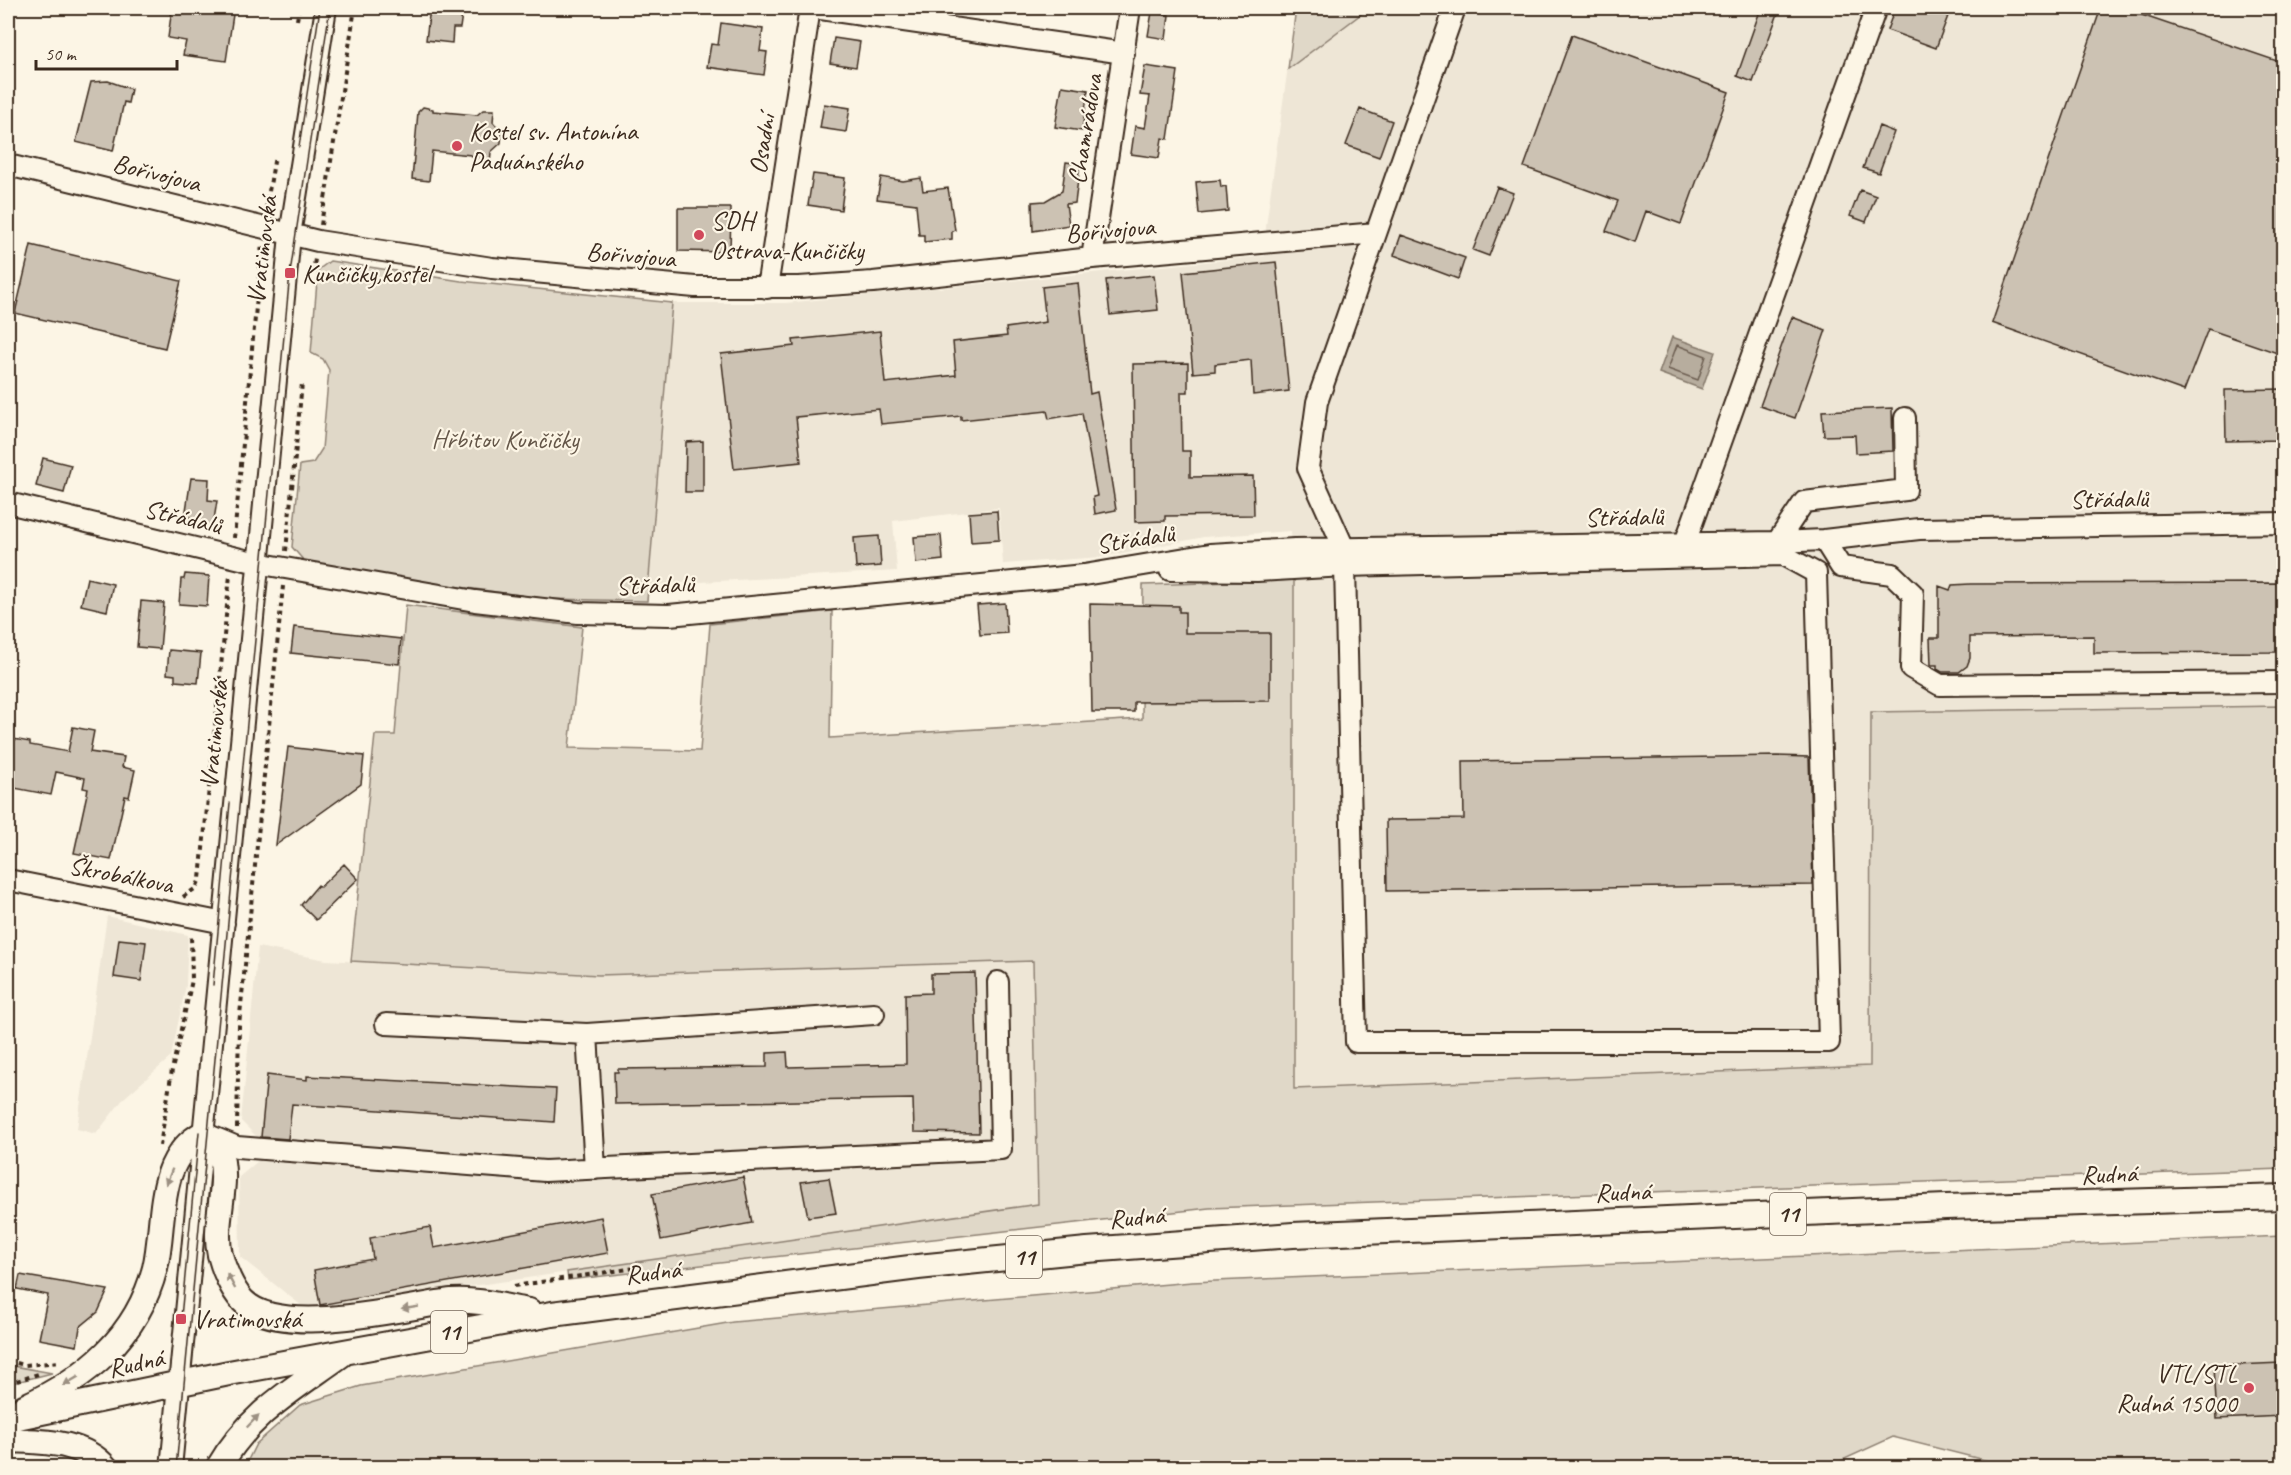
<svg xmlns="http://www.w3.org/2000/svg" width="2291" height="1475" font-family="Caveat,sans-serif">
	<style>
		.built { fill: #eee6d6 }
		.green { fill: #e0d8c8; stroke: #8e8173; stroke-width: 1.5 }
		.water { fill: #b7ad9e; stroke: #85796b; stroke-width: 1.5 }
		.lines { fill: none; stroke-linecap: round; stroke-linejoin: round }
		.shore { stroke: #6d5e51; stroke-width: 1.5 }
		.building { fill: #ccc2b3; stroke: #3b2a1e; stroke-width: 1.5 }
		.minor-casing { stroke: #3b2a1e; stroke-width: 24 }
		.major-casing { stroke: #3b2a1e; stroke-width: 28 }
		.path { stroke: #3b2a1e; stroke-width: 4; stroke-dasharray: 4.5 4.5; stroke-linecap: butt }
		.minor { stroke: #fcf5e5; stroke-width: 20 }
		.major { stroke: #fcf5e5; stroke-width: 24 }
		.tram { stroke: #3b2a1e; stroke-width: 1.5 }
		.oneway { fill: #9c9082 }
		.poi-dot { fill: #d1495b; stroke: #fcf5e5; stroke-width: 2 }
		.labels { text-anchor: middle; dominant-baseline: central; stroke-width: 4.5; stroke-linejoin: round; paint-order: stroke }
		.shield { fill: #fcf5e5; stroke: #75675a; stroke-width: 1.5 }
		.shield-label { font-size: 24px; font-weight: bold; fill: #3b2a1e }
		.street-label { font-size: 26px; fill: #3b2a1e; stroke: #fcf5e5 }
		.poi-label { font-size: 26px; fill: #3b2a1e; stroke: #fcf5e5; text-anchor: start }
		.park-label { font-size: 26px; fill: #645648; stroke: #fcf5e5 }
	</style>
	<rect width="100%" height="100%" fill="#fcf5e5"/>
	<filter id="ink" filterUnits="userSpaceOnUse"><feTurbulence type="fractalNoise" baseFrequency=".0167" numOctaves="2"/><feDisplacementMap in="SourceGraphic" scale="12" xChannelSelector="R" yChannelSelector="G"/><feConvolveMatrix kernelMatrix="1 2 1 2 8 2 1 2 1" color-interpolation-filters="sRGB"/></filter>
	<g filter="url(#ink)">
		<path class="built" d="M1296 8H2283V706L1871 712V1066L1294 1089V580L1291 531 1204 537 1102 557 1003 564 999 508 893 521 897 571 648 585 672 303H785L1265 256 1266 226Z
			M107 916 188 935 186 985 171 1057 124 1098 96 1134 77 1129Z
			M258 947 326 960 599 975 1033 961 1038 1204 307 1310 240 1257 239 1177 258 1161 259 1139 241 1121Z"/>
		<path class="green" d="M1296 8H1369L1288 69Z
			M330 261 461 281 672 303 647 601 549 599 408 580 305 562 292 547 300 465 313 463 322 449 329 370 323 359 311 353 318 270Z
			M1294 580V1089L1870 1066 1871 712 2283 706V1169L1209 1208 568 1280 567 1272 1038 1204 1033 961 599 975 351 961 375 735H395L406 605 582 627 569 748 700 751 710 624 832 611 830 738 1142 719 1143 585Z
			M2283 1236V1467H2012L1893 1437 1825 1468H244L256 1444 300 1405 361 1386 733 1322 1192 1282Z
			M8 1365 52 1373 8 1384Z"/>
		<path class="water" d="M1672 337 1715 352 1702 389 1659 373Z"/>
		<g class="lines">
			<path class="shore" d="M1677 345 1706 356 1698 380 1668 369Z"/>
		</g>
		<path class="building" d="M172 8 194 11 195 8H234L226 61 183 55 186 41 168 38Z
			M430 8H456L455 13 462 14 460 28H453L452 43 426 40Z
			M1761 8H1780L1753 82 1737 76Z
			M1895 8H1951L1936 48 1887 30Z
			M2101 8H2121L2283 63V355L2208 329 2184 391 1992 323Z
			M1152 12 1169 15 1166 39 1148 36Z
			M721 23 763 29 760 51 767 52 764 75 707 67 711 44 718 45Z
			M1572 35 1729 92 1681 224 1646 211 1635 242 1606 231 1618 201 1524 167Z
			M834 38 860 42 856 67 830 63Z
			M1145 66 1178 71 1168 139 1162 138 1159 158 1131 154 1135 126 1145 128 1150 96 1140 95Z
			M108 81 131 89 128 103 124 102 113 151 76 142 91 82Z
			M1062 86 1088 90 1082 131 1055 127Z
			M824 104 850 108 846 132 820 128Z
			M423 107 433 109V111L477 115 483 110H494L493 122 502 132 501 143 491 152 490 163 477 162 471 155 432 151 429 181 412 179 418 112Z
			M1360 109 1392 121 1379 157 1346 145Z
			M1879 126 1894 132 1879 173 1863 168Z
			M1066 162 1080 164 1075 203 1066 204 1069 225 1033 231 1032 202 1045 201 1062 191Z
			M813 174 845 178 841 210 808 205Z
			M881 177 903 181 921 178 923 191 948 188 955 230 952 231V239L924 242V235H919L916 204 877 199Z
			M1220 180 1221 187 1226 186 1228 211 1199 214 1196 182Z
			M1497 187 1513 193 1489 256 1473 250Z
			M1860 190 1876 196 1866 222 1850 216Z
			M678 208H731L730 252 678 251Z
			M1401 235 1465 258 1458 279 1394 255Z
			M31 245 181 281 165 348 15 313Z
			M1276 262 1289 391 1253 395 1251 360 1215 364V371L1193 373 1183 272Z
			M1154 275 1158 310 1110 315 1106 280Z
			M1078 283 1090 394 1097 392 1116 510 1095 514 1093 497 1097 496 1082 413 1049 419 1047 411 961 420V416L881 424 879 409 796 417 801 462 734 469 721 354 794 346 793 340 880 331 885 383 956 375 953 342 1007 336 1006 328 1046 322 1042 287Z
			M1792 317 1826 330 1795 418 1760 406Z
			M1188 363V392H1181L1182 451H1190V477L1253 476 1254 515 1165 516V521L1135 522 1133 364Z
			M2283 389V440L2226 441 2225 390Z
			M1892 408 1893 451 1856 453 1855 435 1824 436 1822 411Z
			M703 441V492H685L686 442Z
			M43 458 71 465 64 493 36 486Z
			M191 478 209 479 208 500 217 501 213 526 192 523V518L185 517Z
			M997 511 999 540 971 542 969 513Z
			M941 535 943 560 916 563 914 537Z
			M879 536 881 566 856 568 854 538Z
			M185 574 209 576 207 606 179 604 181 579H184Z
			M87 578 113 584 107 611 81 605Z
			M2283 583V652L2094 653V636L1970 637V658L1967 666 1959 672H1942L1937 669V665H1931L1930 638H1939V586L1950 590 1952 585 1970 584Z
			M141 601 164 603 160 649 137 647Z
			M1005 603 1007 633 980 635 977 605Z
			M1090 604 1179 606V612H1185V633H1270V701L1134 702V712H1092Z
			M294 627 401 639 399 664 291 653Z
			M169 650 201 653 198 683 175 681V675L167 674Z
			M73 727 94 731 90 752 124 757 122 767 135 770 129 797 125 796 111 860 74 853 88 789 83 788 85 778 56 772 51 795 9 787 8 747 12 748 14 739 30 742V745L68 752Z
			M288 747 364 756 361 784 276 845Z
			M1777 756 1809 757 1813 885 1387 891 1386 820 1464 819 1463 761Z
			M344 864 358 879 316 920 301 905 318 885 320 887Z
			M119 939 146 942 141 981 114 977Z
			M975 973 979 1133 914 1132 913 1099 615 1104 614 1072H618V1069L767 1067V1053L787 1052 788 1067 906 1064 905 994 931 993V974Z
			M267 1075 307 1080V1076L556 1089 554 1122 292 1104 288 1139 261 1137Z
			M743 1177 752 1223 661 1240 652 1194Z
			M829 1178 836 1213 808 1217 801 1182Z
			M601 1217 608 1253 320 1305 314 1270 373 1259 370 1238 430 1227 434 1248Z
			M20 1275 108 1290 98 1312 80 1327 77 1346 39 1339 48 1295 17 1289Z
			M2281 1363 2283 1416 2217 1419 2214 1366Z"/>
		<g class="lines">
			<defs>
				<path id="minor" d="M814 8 1124 53
					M8 165 318 241 492 268 695 287H799L873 282 1092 258 1376 233
					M1092 258 1130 8
					M767 288 810 8
					M8 503 262 564 475 601 578 613 669 615 1084 575 1210 554 1295 549 1777 542 1824 540 1919 529 2284 523
					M1824 540 1841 567 1892 574 1913 594 1911 668 1940 685 2284 682
					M1777 542 1804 502 1906 490 1905 418
					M1685 543 1876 8
					M1344 548 1308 468 1317 402 1455 8
					M1170 570 1257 571 1345 566 1783 555 1816 573 1829 1042H1356L1345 566
					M8 880 224 923
					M386 1024 587 1034 874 1014
					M587 1034 595 1169
					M206 1134 237 1147 545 1171 1001 1149 998 982
					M171 1468 290 235 326 8"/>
				<path id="major" d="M24 1407C86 1378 137 1338 155 1268 166 1222 154 1159 204 1133 208 1138 216 1144 219 1150 231 1184 212 1221 220 1255 224 1270 232 1289 242 1300 279 1340 403 1307 452 1301 476 1299 505 1307 529 1311
					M8 1419 229 1373 552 1314 918 1267 1087 1250 1293 1235 1946 1207 2284 1197
					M8 1440C41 1442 82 1440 106 1468
					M218 1468C250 1413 291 1391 341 1355"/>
			</defs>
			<use href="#minor" class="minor-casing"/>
			<use href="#major" class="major-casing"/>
			<path class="path" d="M297 20 299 8
				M266 209 275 156
				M321 225 355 8
				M313 273 315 259
				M234 538 262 244
				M286 551 302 383
				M183 897 196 888 200 879 230 575
				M237 1128 239 1025 283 586
				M160 1146 172 1070 192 980 191 935
				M514 1286 635 1268
				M8 1361 25 1365 60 1362
				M8 1384 41 1373"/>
			<use href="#minor" class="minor"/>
			<use href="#major" class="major"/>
			<path class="tram" d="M299 147 320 8
				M213 985 230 803
				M181 1317 199 1132
				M176 1468 290 273 330 8"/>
		</g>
		<defs><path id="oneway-solid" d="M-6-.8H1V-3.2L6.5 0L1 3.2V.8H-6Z" transform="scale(1.5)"/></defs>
		<g class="oneway">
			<use href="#oneway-solid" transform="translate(169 1177) rotate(112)"/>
			<use href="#oneway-solid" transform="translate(231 1281) rotate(-118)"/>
			<use href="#oneway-solid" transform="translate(410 1308) rotate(171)"/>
			<use href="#oneway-solid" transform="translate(71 1381) rotate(149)"/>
			<use href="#oneway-solid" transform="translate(253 1421) rotate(-46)"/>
		</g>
	</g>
	<g class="poi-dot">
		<circle cx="457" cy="146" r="6"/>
		<circle cx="699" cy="235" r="6"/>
		<rect x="284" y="267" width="12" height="12" rx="3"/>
		<rect x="175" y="1313" width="12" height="12" rx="3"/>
		<circle cx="2249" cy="1388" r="6"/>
	</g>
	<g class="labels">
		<g class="shield">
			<rect x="1770" y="1193" width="36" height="42" rx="4.5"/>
			<rect x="1006" y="1236" width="36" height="42" rx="4.5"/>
			<rect x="431" y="1311" width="36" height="42" rx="4.5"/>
		</g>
		<g class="shield-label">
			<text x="1788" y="1214">11</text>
			<text x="1024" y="1257">11</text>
			<text x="449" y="1332">11</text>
		</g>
		<g class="street-label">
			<text transform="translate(1085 129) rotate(-81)">Chamrádova</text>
			<text transform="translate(762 144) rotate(-81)">Osadní</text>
			<text transform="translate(157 173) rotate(14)">Bořivojova</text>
			<text transform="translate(1110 230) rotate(-5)">Bořivojova</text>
			<text transform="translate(262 250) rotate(-83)">Vratimovská</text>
			<text transform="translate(631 255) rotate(5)">Bořivojova</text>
			<text transform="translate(2109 499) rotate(-1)">Střádalů</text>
			<text transform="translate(183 517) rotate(13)">Střádalů</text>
			<text transform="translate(1624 517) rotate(-1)">Střádalů</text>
			<text transform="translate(1135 539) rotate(-9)">Střádalů</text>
			<text transform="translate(655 585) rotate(-2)">Střádalů</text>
			<text transform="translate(214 734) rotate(-84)">Vratimovská</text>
			<text transform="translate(121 875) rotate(11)">Škrobálkova</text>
			<text transform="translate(2109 1174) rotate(-2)">Rudná</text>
			<text transform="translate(1623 1192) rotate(-2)">Rudná</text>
			<text transform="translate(1137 1217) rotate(-5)">Rudná</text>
			<text transform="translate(653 1272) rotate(-7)">Rudná</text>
			<text transform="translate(136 1363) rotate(-12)">Rudná</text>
		</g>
		<g class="poi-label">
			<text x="469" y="131">Kostel sv. Antonína<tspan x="469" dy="30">Paduánského</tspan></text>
			<text x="711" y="220">SDH<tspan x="711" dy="30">Ostrava-Kunčičky</tspan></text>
			<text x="302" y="273">Kunčičky,kostel</text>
			<text x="193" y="1319">Vratimovská</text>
			<text x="2237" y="1373" text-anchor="end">VTL/STL<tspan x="2237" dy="30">Rudná 15000</tspan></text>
		</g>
		<g class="park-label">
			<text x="505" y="439">Hřbitov Kunčičky</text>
		</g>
	</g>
	<rect width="2291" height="1475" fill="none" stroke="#fcf5e5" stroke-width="30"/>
	<rect x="15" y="15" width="2261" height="1445" fill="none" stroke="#3b2a1e" stroke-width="2" filter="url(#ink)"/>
	<path d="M36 60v9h141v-9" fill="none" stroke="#3b2a1e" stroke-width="3"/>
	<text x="45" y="60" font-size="18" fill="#3b2a1e" stroke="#fcf5e5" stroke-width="4.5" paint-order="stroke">50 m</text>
</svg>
